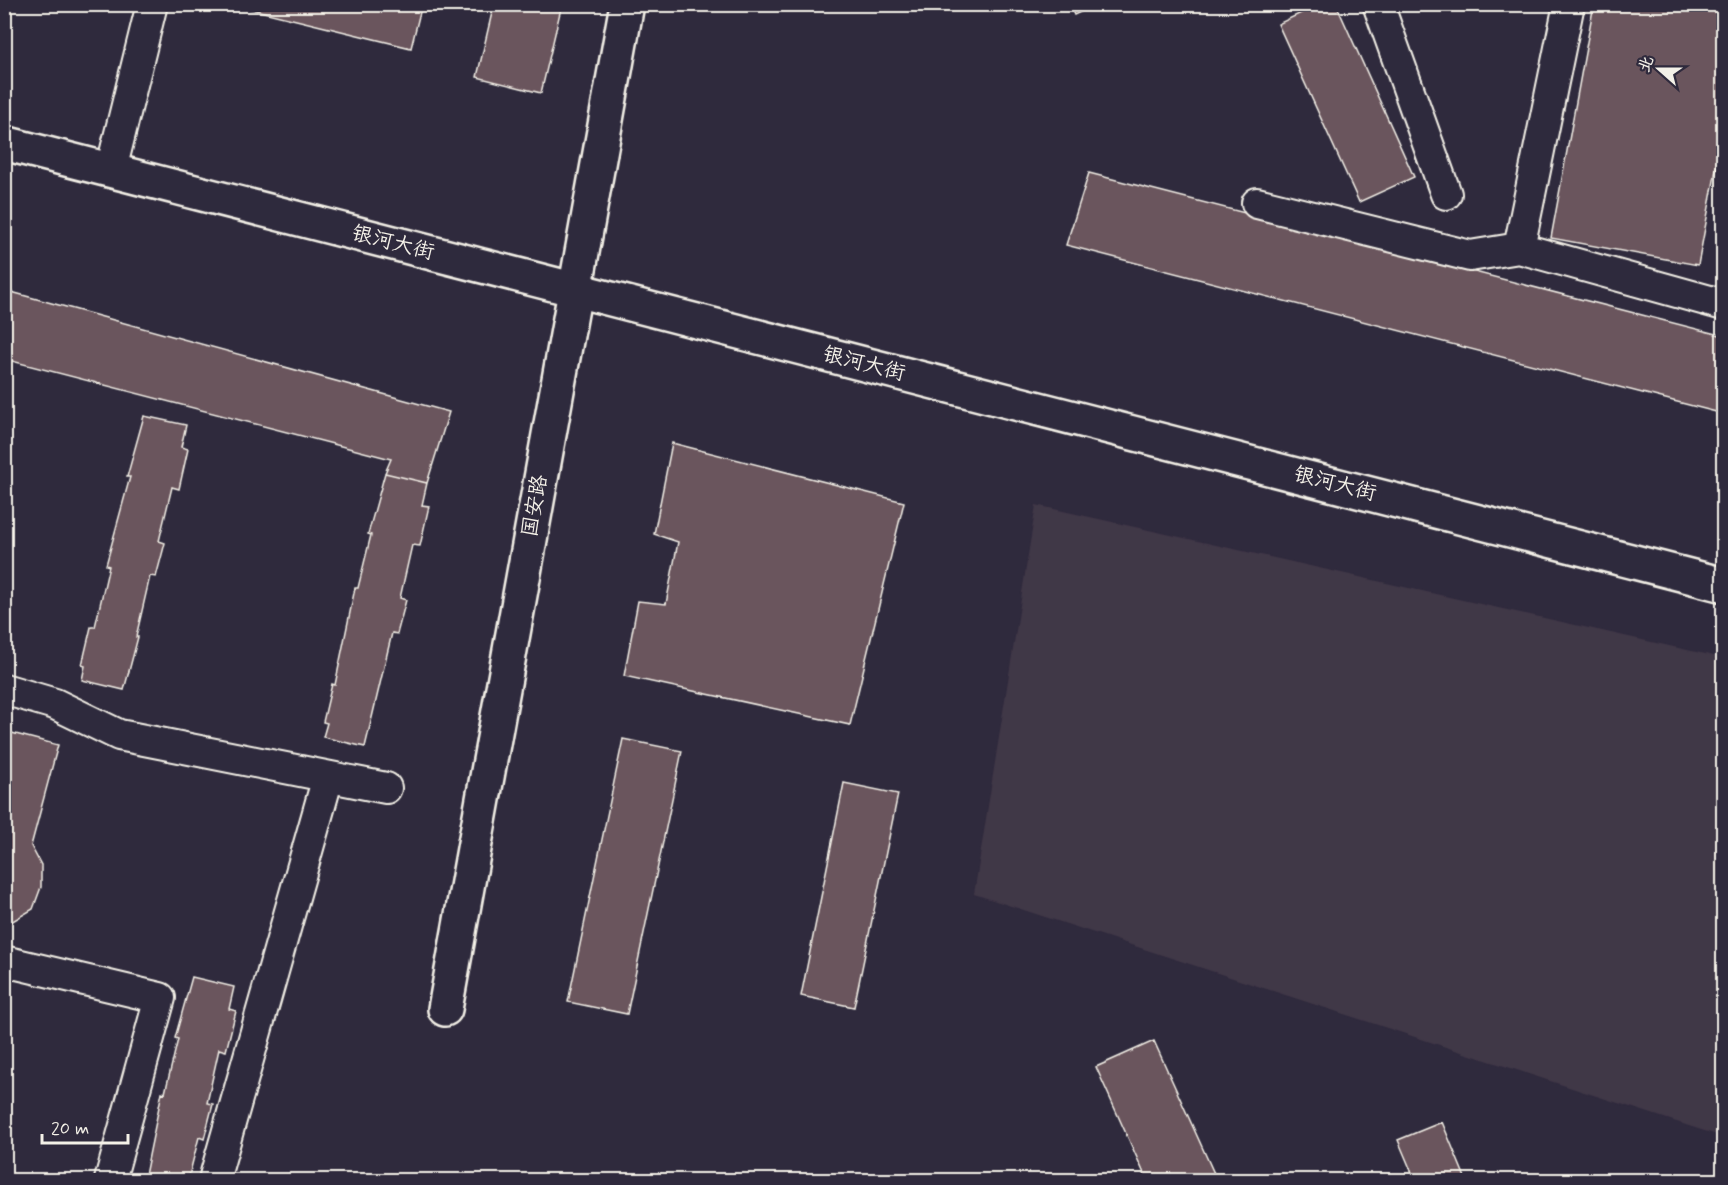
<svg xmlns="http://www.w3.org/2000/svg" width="1728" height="1185" font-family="Mynerve,'LXGW WenKai TC',sans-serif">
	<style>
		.built { fill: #413747 }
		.building { fill: #6b545d; stroke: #f4f1e8; stroke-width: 1.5 }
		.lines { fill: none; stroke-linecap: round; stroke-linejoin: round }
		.street-casing { stroke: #f4f1e8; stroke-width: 34 }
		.secondary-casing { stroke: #f4f1e8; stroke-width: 38 }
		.street { stroke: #2f2a3d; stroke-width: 30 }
		.secondary { stroke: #2f2a3d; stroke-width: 33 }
		.labels { text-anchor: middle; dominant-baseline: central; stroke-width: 4.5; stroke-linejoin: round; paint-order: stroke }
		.street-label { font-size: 21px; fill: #f4f1e8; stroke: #2f2a3d }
	</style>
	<rect width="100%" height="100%" fill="#2f2a3d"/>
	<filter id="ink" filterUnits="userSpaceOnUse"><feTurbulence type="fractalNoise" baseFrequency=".0167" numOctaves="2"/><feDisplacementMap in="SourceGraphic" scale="12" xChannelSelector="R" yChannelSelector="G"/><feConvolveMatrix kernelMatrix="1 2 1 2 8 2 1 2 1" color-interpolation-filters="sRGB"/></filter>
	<g filter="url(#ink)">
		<path class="built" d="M1036 505 1723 658V1137L974 894Z"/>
		<path class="building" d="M231 4H422L411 48Z
			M494 4H562L541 93 477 77Z
			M1069 4H1097L1074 15Z
			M1320 4H1336L1414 177 1359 202 1278 24Z
			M1594 4H1724V128L1698 265 1551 238Z
			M1089 173 1724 336V414L1066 245Z
			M4 290 449 412 427 483 385 473 391 459 4 359Z
			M144 416 186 425 181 447 188 449 179 489 172 487 159 541 165 543 156 577 150 576 136 637H138L124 690 82 680 85 666 82 665 91 627H95L109 566 106 565 130 477H127Z
			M672 443 904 502 850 725 624 676 638 601 666 604 678 542 654 534Z
			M385 473 427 483 422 505 429 506 420 546 412 545 400 598 406 600 397 634 392 633 365 747 323 737 327 723 323 722 332 684 335 685 355 588H358L371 535 368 534Z
			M4 731 58 745 31 846 41 865V887L33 909 11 922 4 920Z
			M623 739 682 751 627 1014 568 1002Z
			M844 783 898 794 854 1007 801 996Z
			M192 977 234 987 229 1009 236 1011 226 1051 219 1049 207 1103 213 1104 204 1139 199 1137 188 1180H144L162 1092 165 1093 178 1039 175 1038Z
			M1154 1041 1217 1180H1147L1096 1067Z
			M1442 1122 1466 1180H1415L1398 1140Z"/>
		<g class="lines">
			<defs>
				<path id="street" d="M1378 4 1446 194
					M111 170 152 4
					M1257 203 1470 256 1519 248 1724 305
					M1519 248 1569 4
					M4 689 55 704 119 735 386 788
					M4 961 160 998 110 1180
					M214 1180 328 777"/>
				<path id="secondary" d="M4 143 1724 585
					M445 1009 627 4"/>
			</defs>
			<use href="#street" class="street-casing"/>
			<use href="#secondary" class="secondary-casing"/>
			<use href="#street" class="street"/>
			<use href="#secondary" class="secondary"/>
		</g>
	</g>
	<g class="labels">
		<g class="street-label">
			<text transform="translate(393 243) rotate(14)">银河大街</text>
			<text transform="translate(864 364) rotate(14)">银河大街</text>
			<text transform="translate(1335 484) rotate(14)">银河大街</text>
			<text transform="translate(535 506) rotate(-80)">国安路</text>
		</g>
	</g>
	<rect width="1728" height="1185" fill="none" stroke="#2f2a3d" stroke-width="24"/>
	<rect x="12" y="12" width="1704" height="1161" fill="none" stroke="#f4f1e8" stroke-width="2" filter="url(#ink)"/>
	<g transform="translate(1659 69) rotate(291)" stroke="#2f2a3d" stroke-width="4.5" paint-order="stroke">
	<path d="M0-4.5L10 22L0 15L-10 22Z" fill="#f4f1e8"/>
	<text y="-9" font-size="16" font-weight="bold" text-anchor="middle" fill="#f4f1e8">北</text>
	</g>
	<path d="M42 1134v9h86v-9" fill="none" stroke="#f4f1e8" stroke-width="3"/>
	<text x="51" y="1134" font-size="18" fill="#f4f1e8" stroke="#2f2a3d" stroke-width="4.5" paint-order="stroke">20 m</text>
</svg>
